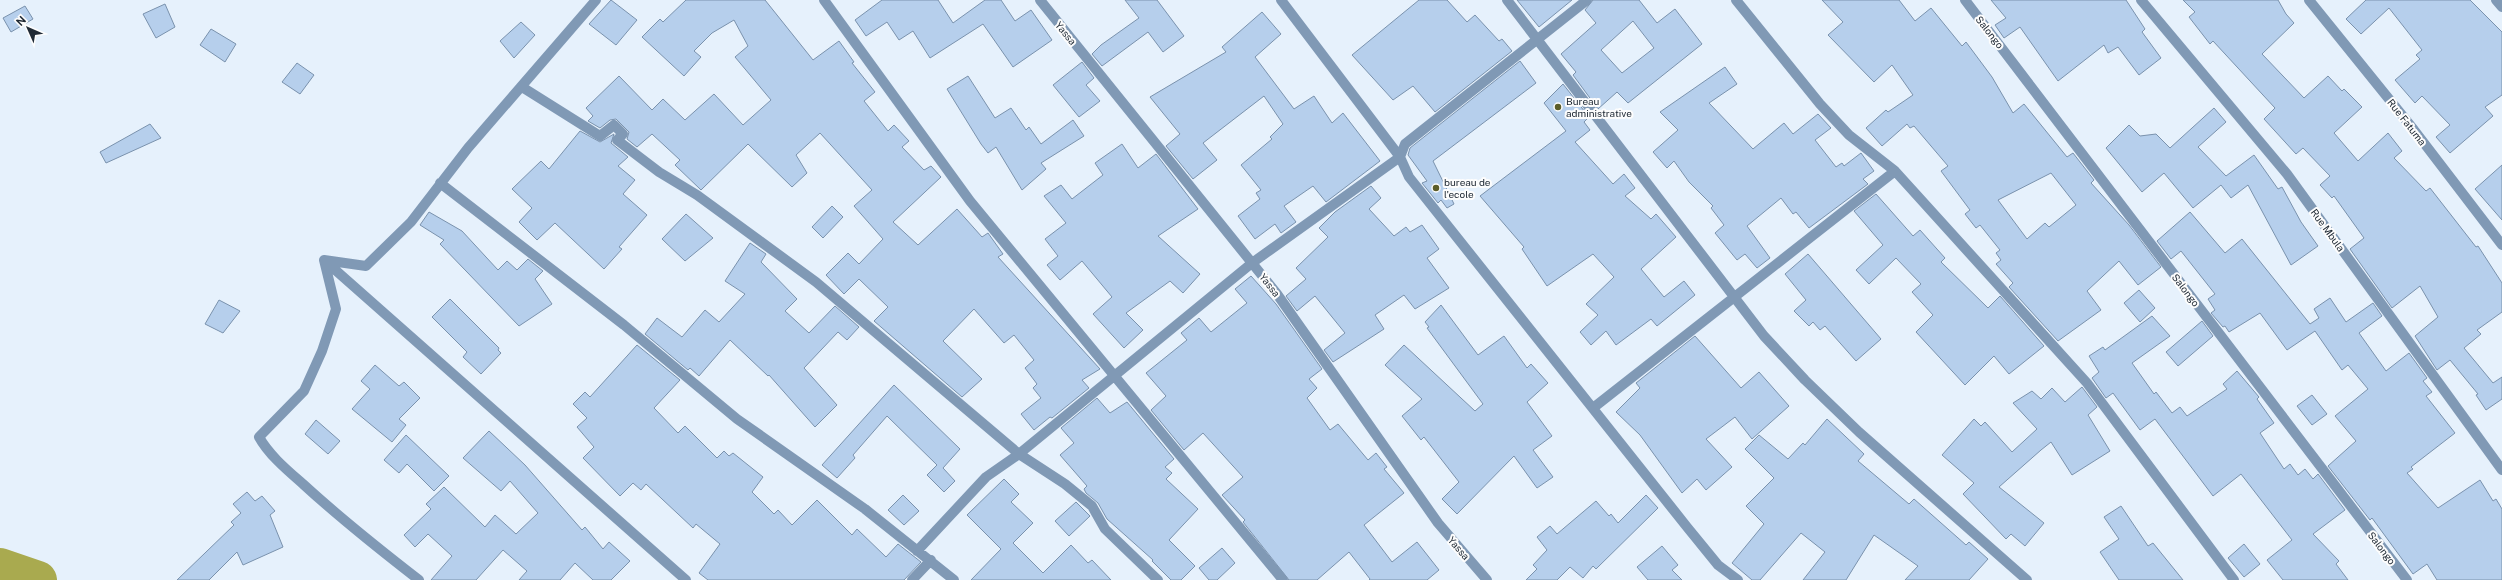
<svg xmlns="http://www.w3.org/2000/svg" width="2502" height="580" font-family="'Public Sans',sans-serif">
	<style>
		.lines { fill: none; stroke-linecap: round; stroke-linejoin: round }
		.river { stroke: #a9aa4f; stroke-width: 38 }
		.building { fill: #b6cfec; stroke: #7a92ad; fill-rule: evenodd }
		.minor { stroke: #8099b5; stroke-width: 10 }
		.poi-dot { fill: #5c5d2a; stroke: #fdfdfd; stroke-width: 1.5 }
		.labels { text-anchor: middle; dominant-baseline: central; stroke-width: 4; stroke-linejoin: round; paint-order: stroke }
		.street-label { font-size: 10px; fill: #202a35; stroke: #fdfdfd }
		.poi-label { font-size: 10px; fill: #202a35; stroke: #fdfdfd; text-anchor: start }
	</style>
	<rect width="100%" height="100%" fill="#e6f1fc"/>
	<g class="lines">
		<path class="river" d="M0 567 38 580"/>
	</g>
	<path class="building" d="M611 0 637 20 616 45 589 24Z
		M686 0H765L813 60 839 41 854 62 852 63 875 92 864 101 888 131 894 125 909 141 902 147 924 170 931 166 941 177 893 222 918 245 957 209 982 237 988 233 1003 254 998 257 1100 369 1082 380 1089 388 1052 418 1050 417 1034 430 1021 414 1041 398 1033 388 1037 384 1025 368 1034 360 1014 335 1004 343 974 309 943 341 982 379 962 397 874 321 888 307 859 279 844 294 826 275 848 253 859 264 883 239 854 206 872 190 820 133 796 155 807 173 792 187 748 144 701 190 675 165 680 160 652 134 637 147 627 139 629 132 616 119 610 120 600 128 588 121 593 116 586 108 619 76 652 110 663 99 685 120 714 94 743 125 771 100 735 57 748 46 734 20 712 33 694 51 701 57 684 76 642 37 660 19 663 22Z
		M882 0H938L953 23 985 0H1001L1015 21 1031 10 1052 40 1013 67 983 24 930 58 913 31 899 40 887 22 866 36 855 20Z
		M1125 0H1157L1184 36 1163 52 1148 32 1102 66 1092 54 1101 45 1139 18Z
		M1419 0H1447L1467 22 1475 15 1499 41 1502 39 1512 51 1435 112 1413 86 1393 100 1352 55Z
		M1517 0H1572L1539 27Z
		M1593 0H1639L1657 23 1675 9 1702 44 1628 103 1617 92 1598 109 1573 75 1576 72 1561 54 1596 23 1585 10ZM1633 21 1654 48 1622 73 1601 50Z
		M1822 0H1899L1915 21 1931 8 1962 46 1966 42 1992 77 2013 113 2024 104 2067 157 2073 153 2094 180 2091 183 2129 225 2161 267 2138 285 2119 261 2087 291 2101 310 2058 341 2009 287 2013 283 1996 264 2001 260 1996 253 2000 250 1980 225 1976 228 1965 214 1970 210 1941 171 1948 166 1914 126 1910 128 1907 124 1882 146 1866 128 1886 110 1888 112 1913 95 1892 65 1874 82 1828 35 1843 22ZM2051 173 2076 205 2049 227 2045 223 2027 239 1998 200Z
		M1991 0H2126L2145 29 2142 32 2161 58 2139 75 2118 47 2108 53 2104 45 2058 81 2020 27 2004 38 1995 25 2006 18Z
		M2183 0H2278L2286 14 2294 23 2262 54 2304 98 2328 76 2342 91 2344 89 2362 107 2334 133 2358 161 2388 133 2402 151 2394 158 2426 191 2430 188 2476 247 2478 246 2502 283V312L2477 330 2481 334 2464 348 2493 383 2502 377V399L2486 410 2476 395 2478 394 2450 360 2437 370 2415 336 2438 317 2420 286 2392 308 2350 249 2364 238 2334 196 2332 198 2320 185 2330 176 2303 148 2296 154 2264 119 2275 108 2213 41 2210 44 2189 17 2195 12Z
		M2366 0H2470L2502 32V95L2485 107 2493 116 2450 153 2436 137 2450 125 2422 96 2415 103 2395 80 2420 59 2416 55 2422 50 2389 8 2361 34 2346 19Z
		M165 4 175 27 156 38 143 14Z
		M25 6 33 19 11 32 3 18Z
		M1262 12 1281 34 1255 57 1294 109 1314 96 1332 123 1343 113 1380 161 1326 202 1313 186 1284 206 1296 222 1281 233 1275 224 1255 239 1238 216 1260 199 1256 193 1261 190 1241 165 1272 139 1270 137 1283 124 1264 96 1203 143 1217 160 1193 179 1166 146 1180 134 1150 97 1226 52 1222 47Z
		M521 22 535 35 514 58 500 41Z
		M211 29 236 44 225 62 200 45Z
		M1520 61 1536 83 1433 161 1454 204 1447 208 1441 200 1438 203 1422 183 1427 181 1408 155 1410 148Z
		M1082 62 1094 78 1086 85 1100 101 1079 117 1053 85Z
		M297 63 314 75 300 94 282 82Z
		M1725 67 1737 84 1709 103 1753 149 1784 123 1793 134 1818 114 1831 128 1815 140 1836 167 1842 163 1844 166 1861 153 1874 171 1863 179 1868 184 1809 228 1796 212 1793 214 1781 198 1747 226 1770 258 1757 268 1745 254 1737 260 1715 233 1724 225 1711 208 1713 206 1689 182 1674 161 1667 168 1653 152 1678 130 1660 112Z
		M968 76 995 118 1011 108 1026 130 1029 127 1041 144 1073 120 1084 136 1041 163 1046 169 1022 190 996 147 988 153 981 144 947 89Z
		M1563 84 1589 117 1584 122 1590 130 1575 142 1613 184 1624 174 1635 188 1625 196 1651 219 1656 214 1676 237 1641 269 1664 297 1684 281 1695 295 1657 326 1651 319 1616 345 1606 331 1591 345 1580 332 1598 315 1586 304 1614 277 1593 254 1547 286 1522 249 1524 247 1480 196 1566 131 1544 103Z
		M2214 108 2226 122 2198 147 2226 176 2254 155 2278 189 2282 187 2301 222 2318 246 2291 265 2248 185 2231 198 2221 185 2193 208 2164 173 2142 192 2106 148 2129 125 2140 136 2156 134 2170 148Z
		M150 124 161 138 106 163 100 152Z
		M580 131 600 142 614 134 611 143 628 157 618 166 635 180 623 194 647 215 619 247 622 249 604 269 555 223 537 240 519 222 532 208 512 189 541 161 549 169Z
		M1122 144 1138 168 1156 154 1198 209 1158 236 1200 274 1183 293 1170 281 1126 313 1143 330 1124 348 1093 314 1112 297 1082 261 1060 280 1047 265 1058 256 1045 239 1066 223 1044 196 1061 185 1072 199 1103 175 1095 163Z
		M2502 165V220L2475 189Z
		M1371 186 1381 198 1369 209 1394 236 1406 227 1410 232 1422 225 1439 249 1427 258 1449 288 1415 309 1404 295 1375 315 1384 329 1333 362 1324 350 1345 333 1315 296 1297 311 1286 296 1306 279 1296 268 1328 237 1319 228 1335 212Z
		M1876 194 1913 236 1920 230 1945 258 1941 262 1988 308 2000 296 2044 346 2009 374 1994 356 1965 385 1916 332 1933 315 1912 292 1921 284 1896 258 1869 284 1856 270 1883 245 1854 211Z
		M832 206 843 217 823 238 812 227Z
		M429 212 462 231 498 270 507 261 517 270 528 259 543 271 535 279 552 304 519 326 440 244 444 240 420 225Z
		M2190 212 2225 253 2242 239 2310 324 2319 318 2314 309 2330 298 2346 322 2373 303 2382 316 2359 333 2386 371 2409 353 2427 378 2423 381 2432 392 2426 396 2455 433 2411 467 2413 469 2407 473 2438 508 2480 480 2493 501 2496 499 2502 509V580H2437L2427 564 2413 574 2372 518 2370 520 2328 466 2356 441 2335 416 2368 389 2348 365 2342 370 2315 331 2287 350 2260 313 2229 332 2225 326 2223 327 2211 313 2215 310 2208 299 2215 294 2181 251 2171 259 2157 241Z
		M686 214 713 238 685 261 662 239Z
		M750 243 766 254 761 262 797 299 785 311 809 333 835 306 859 327 847 340 838 332 804 368 837 405 815 427 769 375 768 376 730 340 699 376 690 368 688 370 645 334 657 318 682 337 705 310 719 322 745 294 725 281Z
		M1808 254 1881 339 1856 361 1825 326 1820 330 1813 322 1809 326 1794 311 1806 300 1785 274Z
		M1251 276 1276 304 1322 369 1309 379 1317 388 1307 398 1330 430 1338 424 1368 460 1376 453 1387 467 1384 469 1404 493 1364 525 1392 562 1417 542 1439 570 1427 580H1369L1370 579 1349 552 1317 580H1289L1243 522 1245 520 1222 495 1243 477 1203 433 1184 450 1151 410 1166 396 1146 373 1187 340 1181 333 1199 318 1211 332 1247 303 1235 289Z
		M2139 290 2155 308 2140 322 2124 303Z
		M450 299 499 348 498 350 501 353 481 374 463 357 467 352 432 317Z
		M219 300 240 311 223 333 205 324Z
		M1441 305 1478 355 1504 336 1527 368 1531 364 1548 383 1527 402 1552 436 1533 450 1553 477 1537 488 1514 456 1457 514 1442 499 1459 482 1424 437 1421 440 1402 416 1422 399 1385 365 1404 345 1475 411 1483 404 1427 328 1429 327 1425 322Z
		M2152 316 2170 336 2132 363 2154 394 2156 392 2172 413 2180 407 2187 416 2227 389 2223 384 2237 371 2259 397 2257 399 2274 423 2260 433 2284 469 2290 464 2298 475 2305 469 2313 479 2318 474 2345 510 2313 534 2339 561 2336 564 2348 580H2283L2267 560 2292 540 2241 474 2213 496 2155 419 2140 430 2113 393 2106 398 2092 378 2099 372 2089 356 2103 347 2105 350Z
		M2202 321 2213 336 2178 366 2166 352Z
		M1695 336 1741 388 1759 372 1789 406 1752 439 1735 417 1706 439 1732 467 1706 490 1697 479 1682 493 1640 435 1616 412 1640 388 1636 383Z
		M637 345 680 380 654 408 678 433 685 426 717 458 724 451 729 456 733 453 763 477 752 492 774 514 778 510 792 525 817 500 852 535 857 529 886 557 898 544 921 562 904 580H708L699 573 720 544 696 524 693 528 646 484 641 490 633 483 620 496 583 458 594 447 577 427 587 418 573 404 585 392 590 397Z
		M375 365 399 386 404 382 420 398 399 419 406 425 392 442 352 409 370 389 361 381Z
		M894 385 960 449 943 468 955 481 944 492 927 475 937 465 887 416 853 455 855 458 837 478 822 465Z
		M2082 387 2097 407 2088 415 2110 451 2072 475 2051 442 2041 450 1999 487 2044 523 2025 546 2011 534 2006 539 1963 494 1974 483 1942 455 1974 419 1981 426 1985 422 2012 452 2037 429 2013 403 2032 391 2041 399 2052 388 2065 402Z
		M2312 395 2327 414 2312 425 2297 406Z
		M1097 398 1110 413 1127 402 1174 459 1165 467 1172 473 1166 479 1198 509 1169 540 1195 566 1181 580H1171L1152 561 1153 560 1107 519 1098 503 1086 493 1084 489 1087 486 1060 455 1074 443 1061 428Z
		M1827 419 1864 454 1858 461 1909 504 1914 499 1966 545 1969 542 1988 559 1969 580H1905L1918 566 1874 535 1846 580H1803L1825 552 1801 533 1760 580H1752L1732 563 1764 524 1746 506 1774 478 1745 449 1759 435 1788 459 1803 443 1805 445Z
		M316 420 340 441 328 454 305 434Z
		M489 431 525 465 582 530 585 527 603 549 609 542 630 561 611 580H593L575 563 560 580H519L527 571 503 550 476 580H431L452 556 428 534 415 547 404 535 431 509 426 504 444 487 485 527 495 515 516 534 538 513 510 481 501 491 463 458Z
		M406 435 449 476 434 491 407 464 399 473 384 460Z
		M1004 479 1019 494 1011 502 1033 523 1013 543 1043 573 1071 545 1088 563 1092 560 1111 580H971L1001 549 967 515Z
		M247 492 255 501 262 496 275 511 270 515 283 547 243 565 237 552 209 580H177L234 525 231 522 241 513 233 504Z
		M903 495 919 511 904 525 888 510Z
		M1646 495 1658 508 1596 569 1593 566 1583 578 1570 567 1557 580H1526L1537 569 1533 565 1547 550 1537 537 1550 526 1557 534 1596 501 1609 516 1611 514 1618 523Z
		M1076 502 1090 516 1069 536 1055 521Z
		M2121 506 2148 546 2153 543 2183 580H2119L2100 552 2119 539 2104 517Z
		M2244 544 2260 564 2244 577 2228 558Z
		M1662 546 1678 565 1672 570 1682 580H1648L1637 567Z
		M1222 548 1235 563 1217 580H1209L1199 568Z"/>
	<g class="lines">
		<path class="minor" d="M824 0 970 201 1283 580
			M1040 0 1277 294 1438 523 1487 580
			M1281 0 1400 157 1409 177 1687 527 1718 565 1738 580
			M1507 0 1764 336 1805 380 1859 432 2027 580
			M1736 0 1820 104 1849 135 1895 171 2087 383 2234 580
			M1965 0 2407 580
			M2141 0 2287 174 2502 470
			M2309 0 2414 130 2502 245
			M2496 0 2502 7
			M522 87 600 136 614 125 623 134 617 140 659 172 697 195 816 282 1019 454 1065 484 1092 506 1105 529 1158 580
			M440 183 624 325 737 419 865 509 954 580
			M324 260 686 580
			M1593 408 1895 171
			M917 551 986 477 1019 454 1252 263 1400 157 1405 144 1587 0
			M419 580C379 549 340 518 303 484 287 470 269 455 259 437L304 391 322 351 336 309 324 260 366 266 411 222 468 148 596 0
			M912 580 931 560"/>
	</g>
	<g class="poi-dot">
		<circle cx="1558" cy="107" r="4"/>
		<circle cx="1436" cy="188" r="4"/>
	</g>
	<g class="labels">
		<g class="street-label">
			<text transform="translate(1990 32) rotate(52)">Salongo</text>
			<text transform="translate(1066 33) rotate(51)">Yassa</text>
			<text transform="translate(2407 122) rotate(52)">Rue Fatuma</text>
			<text transform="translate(2328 230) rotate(54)">Rue Mbula</text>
			<text transform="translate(1270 285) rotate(52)">Yassa</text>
			<text transform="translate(2186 290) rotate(53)">Salongo</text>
			<text transform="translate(1459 548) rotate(49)">Yassa</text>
			<text transform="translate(2382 548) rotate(53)">Salongo</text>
		</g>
		<g class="poi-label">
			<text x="1566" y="101">Bureau<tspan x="1566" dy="12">administrative</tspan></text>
			<text x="1444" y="182">bureau de<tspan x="1444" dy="12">l'ecole</tspan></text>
		</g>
	</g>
	<g transform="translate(28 28) rotate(315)" stroke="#fdfdfd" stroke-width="3" paint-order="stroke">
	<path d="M0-3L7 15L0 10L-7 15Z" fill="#202a35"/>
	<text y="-6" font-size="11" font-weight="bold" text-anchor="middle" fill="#202a35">N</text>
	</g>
</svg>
